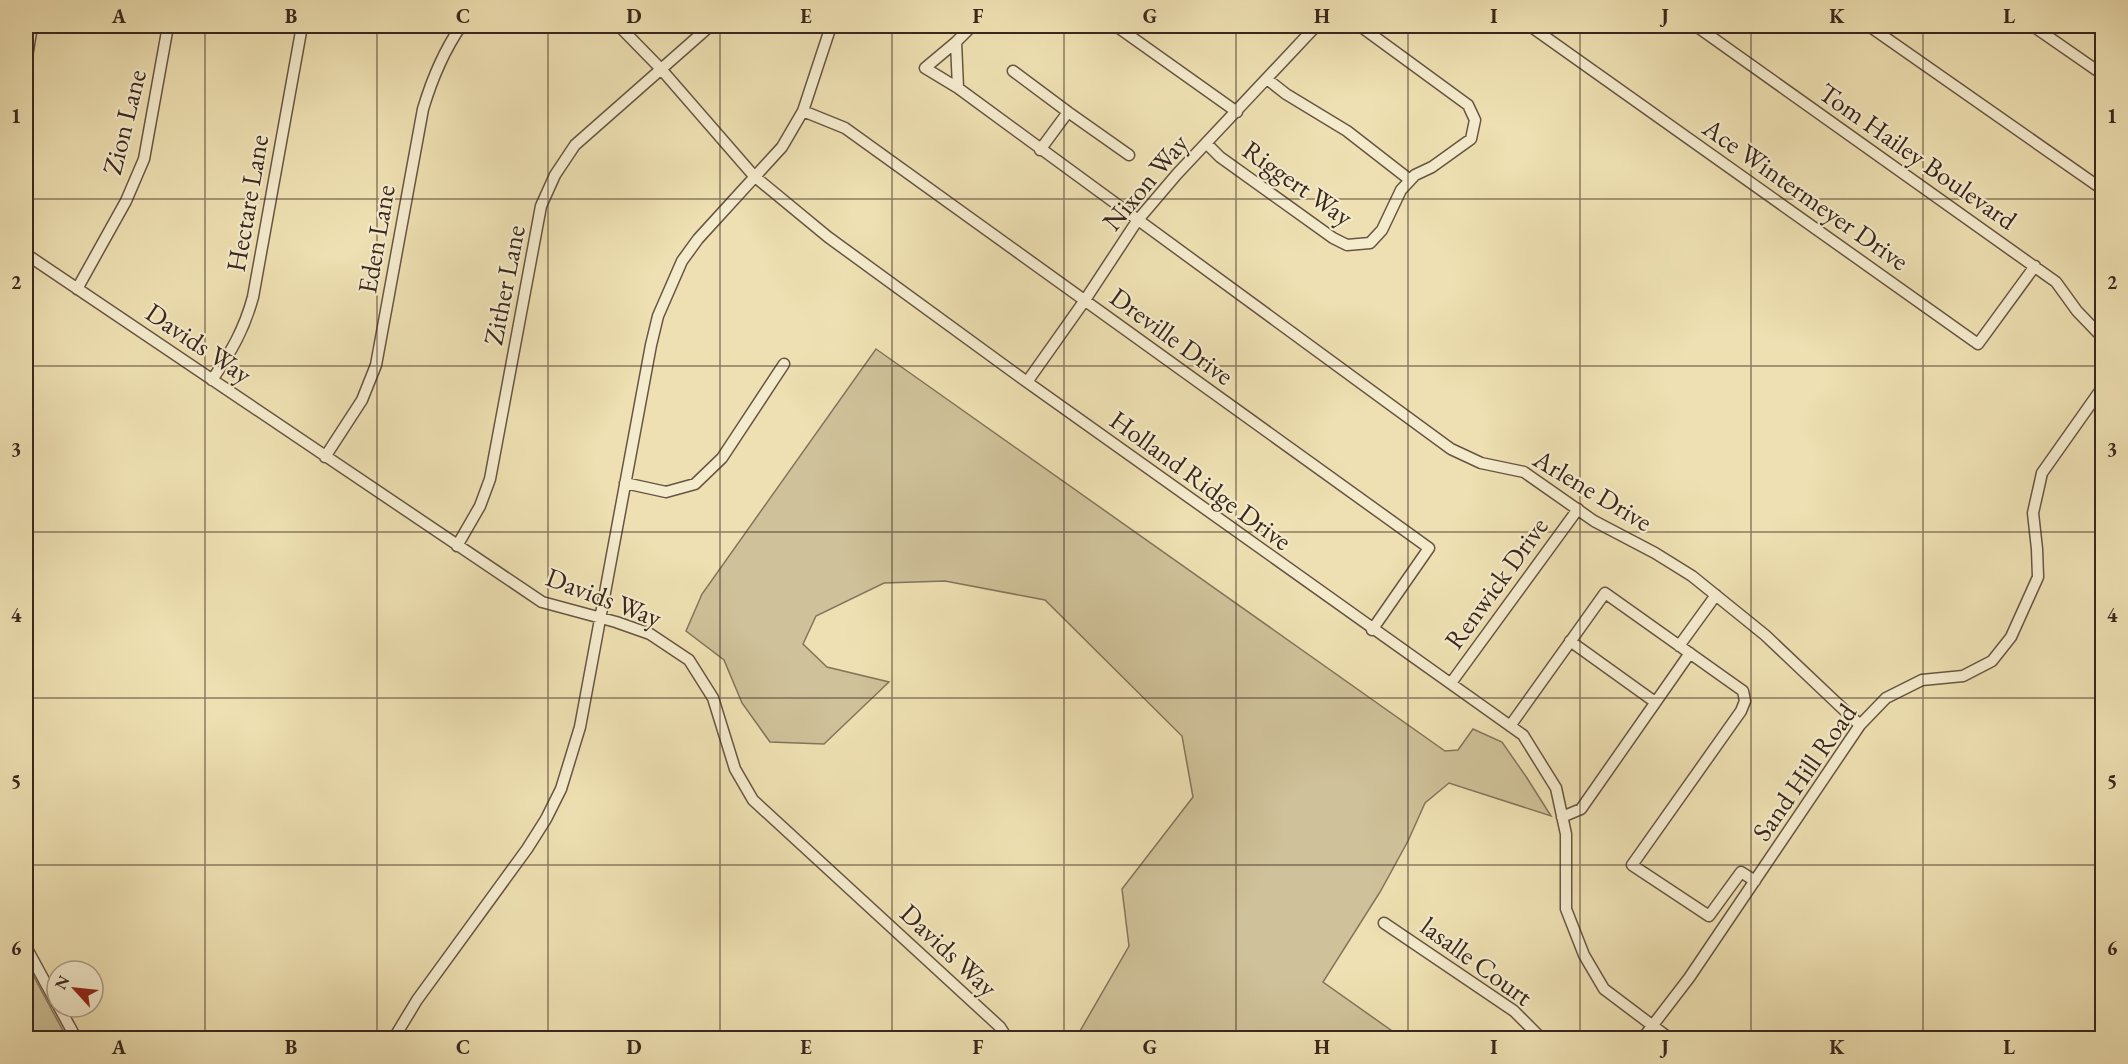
<svg xmlns="http://www.w3.org/2000/svg" width="2128" height="1064" font-family="'EB Garamond',serif">
	<style>
		.green { fill: #cfc199; stroke: #84745c; stroke-width: 1.5 }
		.lines { fill: none; stroke-linecap: round; stroke-linejoin: round }
		.minor-casing { stroke: #675543; stroke-width: 13 }
		.minor { stroke: #f4ebcd; stroke-width: 10 }
		.grid { fill: none; stroke: #3a271e; stroke-width: 1.5; stroke-opacity: 0.55 }
		.labels { text-anchor: middle; dominant-baseline: central; stroke-width: 4.5; stroke-linejoin: round; paint-order: stroke }
		.street-label { font-size: 27px; fill: #3a271e; stroke: #f4ebcd }
		.neatline { fill: none; stroke: #3a271e; stroke-width: 2 }
		.grid-label { font-size: 20px; text-anchor: middle; font-weight: bold; fill: #3a271e }
	</style>
	<rect width="100%" height="100%" fill="#eee0b2"/>
	<filter id="stains"><feTurbulence type="fractalNoise" baseFrequency=".00333" numOctaves="4"/><feColorMatrix values="0 0 0 0 .2 0 0 0 0 .09 0 0 0 0 .02 0 0 0 .5 -.17"/></filter>
	<radialGradient id="worn" r=".72"><stop offset=".6" stop-color="#630" stop-opacity="0"/><stop offset="1" stop-color="#630" stop-opacity=".3"/></radialGradient>
	<path class="green" d="M876 349 1445 751 1458 750 1473 729 1502 742 1527 778 1551 816 1449 783 1425 803 1408 841 1380 892 1323 982 1402 1038H1076L1129 946 1122 889 1193 797 1182 736 1045 600 945 581 884 583 816 616 803 644 827 667 889 682 824 744 770 742 742 703 724 660 686 631 702 594Z
		M26 962 67 1038H26Z"/>
	<g class="lines">
		<defs>
			<path id="minor" d="M619 26 661 69 754 176 828 237 1027 382 1523 735 1556 788 1566 834V909L1584 955 1604 989 1669 1038
				M972 26 956 42 925 68 958 88 1451 449 1481 463 1524 472 1594 521 1655 553 1692 576 1765 635 1860 725
				M1116 26 1237 112
				M1530 26 1978 344 2035 266
				M1696 26 2056 282 2077 311 2102 337
				M1869 26 2102 189
				M2033 26 2102 74
				M956 42 958 88
				M26 63 32 26
				M1013 71 1068 112 1040 150
				M1267 79 1286 94 1347 131 1410 180
				M803 111 845 128 1429 548 1372 630
				M1068 112 1129 155
				M1206 143 1220 157 1333 238 1347 245 1370 243 1382 230 1401 190 1415 175 1432 167 1471 139 1475 120 1468 105 1360 26
				M26 254 542 602 616 622 650 634 689 660 713 698 735 769 753 800 1000 1027 1007 1038
				M77 289 126 201 144 159 168 26
				M212 380C231 352 244 330 253 297L302 26
				M1027 382 1085 300 1137 221 1177 174 1316 26
				M325 457 362 400 376 365 423 109C432 79 443 52 461 26
				M625 483 666 492 695 484 722 458 784 364
				M457 546 480 506 490 479 541 206 555 175 575 145 710 26
				M1570 641 1655 702
				M1679 646 1716 595
				M1451 683 1578 509
				M1510 726 1605 593 1743 691 1745 701 1741 711 1632 865 1709 916 1741 872 1755 881
				M1562 817 1581 809 1690 653
				M1384 923 1514 1011 1541 1038
				M26 947 57 1004
				M59 1007 76 1038
				M394 1038 417 1000 527 849 546 819 561 789 580 727 651 345 658 316 682 261 698 239 782 147 803 111 831 26
				M1643 1038 1689 978 1860 725 1886 698 1922 680 1963 676 1992 661 2011 637 2038 577 2037 549 2033 513 2042 473 2102 388"/>
		</defs>
		<use href="#minor" class="minor-casing"/>
		<use href="#minor" class="minor"/>
	</g>
	<path class="grid" d="M205 26V1038M377 26V1038M548 26V1038M720 26V1038M892 26V1038M1064 26V1038M1236 26V1038M1408 26V1038M1580 26V1038M1751 26V1038M1923 26V1038M26 199H2102M26 366H2102M26 532H2102M26 698H2102M26 865H2102"/>
	<g class="labels">
		<g class="street-label">
			<text transform="translate(124 122) rotate(-76)">Zion Lane</text>
			<text transform="translate(1918 156) rotate(35)">Tom Hailey Boulevard</text>
			<text transform="translate(1145 182) rotate(-50)">Nixon Way</text>
			<text transform="translate(1298 183) rotate(35)">Riggert Way</text>
			<text transform="translate(1806 194) rotate(35)">Ace Wintermeyer Drive</text>
			<text transform="translate(247 203) rotate(-80)">Hectare Lane</text>
			<text transform="translate(376 239) rotate(-80)">Eden Lane</text>
			<text transform="translate(504 285) rotate(-79)">Zither Lane</text>
			<text transform="translate(1172 336) rotate(36)">Dreville Drive</text>
			<text transform="translate(199 343) rotate(34)">Davids Way</text>
			<text transform="translate(1201 480) rotate(36)">Holland Ridge Drive</text>
			<text transform="translate(1593 490) rotate(31)">Arlene Drive</text>
			<text transform="translate(1496 583) rotate(-54)">Renwick Drive</text>
			<text transform="translate(604 597) rotate(21)">Davids Way</text>
			<text transform="translate(1804 772) rotate(-55)">Sand Hill Road</text>
			<text transform="translate(949 950) rotate(43)">Davids Way</text>
			<text transform="translate(1477 961) rotate(36)">lasalle Court</text>
		</g>
	</g>
	<rect width="2128" height="1064" fill="none" stroke="#eee0b2" stroke-width="66"/>
	<g transform="translate(75 989) rotate(297)"><circle r="28" fill="#f4ebcd" stroke="#aa9d87" stroke-width="1.5"/>
	<path d="M0-4.5L10 22L0 15L-10 22Z" fill="#8f2418"/>
	<text y="-9" font-size="16" font-weight="bold" text-anchor="middle" fill="#3a271e">N</text>
	</g>
	<rect x="33" y="33" width="2062" height="998" class="neatline"/>
	<g class="grid-label">
		<text x="119" y="23">A</text>
		<text x="291" y="23">B</text>
		<text x="463" y="23">C</text>
		<text x="634" y="23">D</text>
		<text x="806" y="23">E</text>
		<text x="978" y="23">F</text>
		<text x="1150" y="23">G</text>
		<text x="1322" y="23">H</text>
		<text x="1494" y="23">I</text>
		<text x="1665" y="23">J</text>
		<text x="1837" y="23">K</text>
		<text x="2009" y="23">L</text>
		<text x="16" y="123">1</text>
		<text x="2112" y="123">1</text>
		<text x="16" y="289">2</text>
		<text x="2112" y="289">2</text>
		<text x="16" y="456">3</text>
		<text x="2112" y="456">3</text>
		<text x="16" y="622">4</text>
		<text x="2112" y="622">4</text>
		<text x="16" y="788">5</text>
		<text x="2112" y="788">5</text>
		<text x="16" y="955">6</text>
		<text x="2112" y="955">6</text>
		<text x="119" y="1054">A</text>
		<text x="291" y="1054">B</text>
		<text x="463" y="1054">C</text>
		<text x="634" y="1054">D</text>
		<text x="806" y="1054">E</text>
		<text x="978" y="1054">F</text>
		<text x="1150" y="1054">G</text>
		<text x="1322" y="1054">H</text>
		<text x="1494" y="1054">I</text>
		<text x="1665" y="1054">J</text>
		<text x="1837" y="1054">K</text>
		<text x="2009" y="1054">L</text>
	</g>
	<rect width="100%" height="100%" filter="url(#stains)"/>
	<rect width="100%" height="100%" fill="url(#worn)"/>
</svg>
